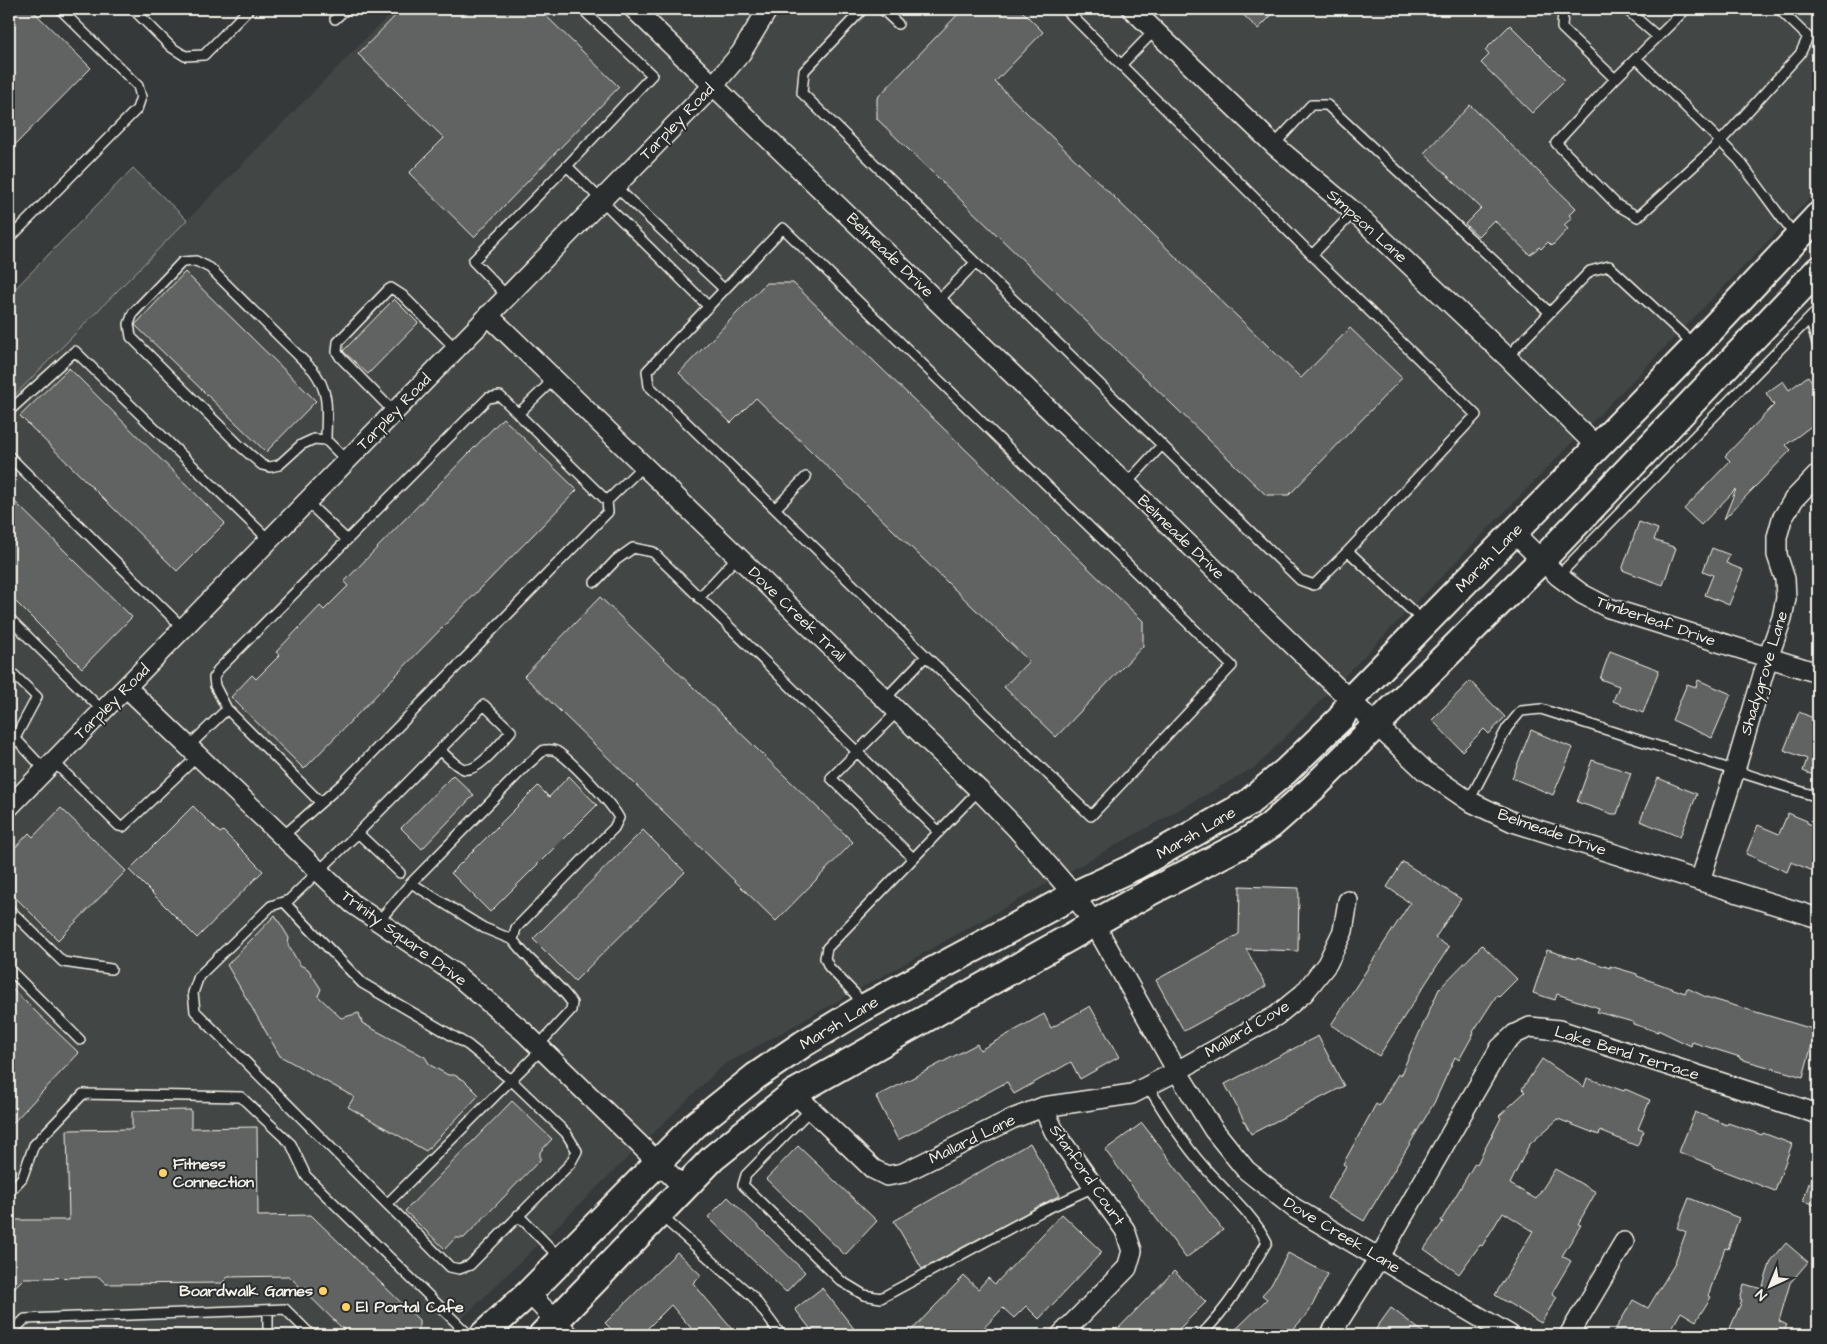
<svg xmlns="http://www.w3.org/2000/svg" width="1827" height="1344" font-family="'Architects Daughter',sans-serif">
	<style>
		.built { fill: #434645 }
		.green { fill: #4e514f; stroke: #a1a19c }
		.building { fill: #616362; stroke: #f4f1e8 }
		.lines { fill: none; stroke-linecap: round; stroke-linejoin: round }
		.service-casing { stroke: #f4f1e8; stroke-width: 12 }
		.minor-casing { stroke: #f4f1e8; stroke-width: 22 }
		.secondary-casing { stroke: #f4f1e8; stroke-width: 30 }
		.service { stroke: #2a2d2e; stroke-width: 9 }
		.minor { stroke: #2a2d2e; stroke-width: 19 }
		.secondary { stroke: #2a2d2e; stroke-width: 26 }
		.poi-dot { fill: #ffd166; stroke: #2a2d2e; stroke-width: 2 }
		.labels { text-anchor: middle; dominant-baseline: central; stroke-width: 4; stroke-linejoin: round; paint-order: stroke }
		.street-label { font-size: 16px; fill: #f4f1e8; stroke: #2a2d2e }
		.poi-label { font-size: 16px; font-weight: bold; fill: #f4f1e8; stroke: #2a2d2e; text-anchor: start }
	</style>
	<rect width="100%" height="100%" fill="#363939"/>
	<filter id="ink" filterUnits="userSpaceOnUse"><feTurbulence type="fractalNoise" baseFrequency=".02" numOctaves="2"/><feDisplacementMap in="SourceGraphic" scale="10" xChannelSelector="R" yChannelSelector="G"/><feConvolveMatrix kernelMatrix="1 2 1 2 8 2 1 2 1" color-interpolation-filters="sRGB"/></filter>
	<g filter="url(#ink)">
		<path class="built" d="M395 9H1818V190L1257 766 722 1066 445 1335H9V401Z"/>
		<path class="green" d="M133 168 187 220 9 401V295Z"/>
		<path class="building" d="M9 9H31L91 68 9 151Z
			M402 9H539L619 87 474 237 409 173 444 138 358 54Z
			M963 9H1020L1043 32 995 82 1301 378 1350 328 1402 378 1289 495H1266L877 119V98Z
			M1237 9H1278L1258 29Z
			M1510 25 1565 80 1532 113 1481 63 1489 55 1485 50Z
			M1470 105 1576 208 1569 215 1572 218 1564 225 1568 229 1552 246 1548 242 1541 249 1539 247 1530 255 1494 220 1478 236 1465 224 1481 208 1424 153Z
			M185 272 316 401 266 452 135 325Z
			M766 283H793L1143 621V646L1056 737 1004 687 1029 661 756 398 731 423 679 373Z
			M394 299 418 323 368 374 343 351Z
			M69 368 225 523 177 571 20 416Z
			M1808 376 1818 390V421L1786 445 1791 450 1724 519 1736 489 1701 525 1684 509 1730 461 1725 456 1774 405 1766 393 1783 381 1789 390Z
			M503 418 577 490 304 769 231 697 252 675 256 679 280 655 276 652 320 606 324 610 348 586 344 582Z
			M9 496 132 617 82 668 9 595Z
			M1639 522 1658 529 1654 540 1676 548 1663 585 1622 570Z
			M1712 548 1730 555 1726 563 1743 570 1729 605 1705 595 1713 575 1703 571Z
			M600 597 853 842 776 921 524 676Z
			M1610 651 1659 670 1643 713 1613 701 1619 686 1600 679Z
			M1698 680 1731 694 1712 738 1672 720 1687 684 1696 687Z
			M1470 681 1505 717 1489 734 1484 729 1462 751 1432 720Z
			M1799 712 1818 720V777L1803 771 1807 759 1784 750Z
			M1531 730 1573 748 1553 795 1512 778Z
			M1592 760 1631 773 1617 814H1612L1577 802Z
			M453 775 474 795 422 849 401 828Z
			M569 776 597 805 490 912 451 873 538 786 549 797Z
			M1658 778 1697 794 1680 837 1640 821Z
			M193 806 220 833 223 831 263 871 197 938 129 870Z
			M61 808 126 871 58 940 9 891V854L29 833 33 837Z
			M1788 813 1807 821V823L1818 827V873L1791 862 1787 872 1746 854 1758 825 1779 834Z
			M643 830 685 872 575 981 533 939Z
			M1403 862 1461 899 1435 938 1449 947 1379 1056 1331 1025 1410 903 1387 887Z
			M1240 886 1299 888 1298 951 1246 949 1266 986 1184 1031 1156 980 1239 934Z
			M275 915 289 938 288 945 300 965 308 969 321 989 318 996 341 1018 359 1013 362 1023 425 1057 430 1065 448 1075H454L464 1080 479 1095 426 1151 348 1107 354 1097 280 1056 227 965Z
			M1482 945 1517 979 1499 997 1497 995 1473 1032 1474 1033 1459 1060 1455 1057 1434 1103 1364 1221 1327 1198 1346 1166 1343 1164 1376 1104 1379 1106 1398 1074 1400 1076 1439 989Z
			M1547 950 1576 959 1577 957 1610 968V966L1637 974V976L1685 993 1687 988 1706 997 1816 1030 1803 1077 1740 1059V1057L1692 1042 1691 1046 1658 1030V1032L1633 1024V1022L1597 1012 1599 1008 1557 994 1555 1000 1533 993Z
			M9 986 79 1053 9 1127Z
			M1090 1006 1119 1057 1080 1079 1071 1062 1014 1094 1007 1082 898 1140 876 1097 977 1044 980 1050 1044 1014 1051 1028Z
			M1318 1036 1344 1086 1251 1134 1225 1084Z
			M1542 1059 1584 1087 1587 1078 1624 1091 1625 1089 1650 1100 1638 1129 1644 1131 1637 1146 1600 1131 1599 1135 1558 1119 1529 1145 1510 1184 1536 1199 1555 1169 1596 1192 1578 1224 1581 1225 1562 1256 1571 1261 1552 1293 1557 1297 1541 1323 1495 1295 1533 1231 1503 1212 1482 1246 1480 1245 1459 1274 1424 1249 1443 1222 1441 1221 1475 1163 1477 1164 1501 1118 1499 1116 1525 1092 1522 1089Z
			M512 1101 552 1139 540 1152V1160L464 1238H455L445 1249 405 1211Z
			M191 1110V1128L257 1127 258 1216 311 1215 419 1320V1329L413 1335H349L289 1276 228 1277 222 1283 106 1284 99 1277 24 1278 9 1293V1220H69L67 1130 132 1129V1111Z
			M1695 1112 1727 1125 1728 1123 1762 1135 1763 1133 1792 1144 1775 1191 1713 1167 1714 1166 1679 1152Z
			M1142 1123 1223 1230 1186 1258 1105 1150Z
			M1030 1143 1060 1195 922 1269 894 1221Z
			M798 1146 877 1221 845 1255 766 1179Z
			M1816 1163 1818 1164V1206L1803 1201Z
			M728 1197 805 1272 786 1292 708 1217Z
			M1689 1198 1739 1218 1728 1249 1725 1248 1708 1296 1711 1297 1696 1321 1681 1312 1668 1335H1612L1633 1300 1648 1308 1674 1265 1686 1232 1677 1228Z
			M1062 1214 1102 1252 1039 1319 1026 1306 1014 1318 1003 1308 977 1335H907L964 1276 978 1289 988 1278 995 1284Z
			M1786 1243 1808 1262 1790 1283 1779 1321 1787 1325 1782 1335H1727L1742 1301 1740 1300 1744 1284 1762 1289 1771 1261Z
			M677 1252 701 1275 693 1283 737 1335H697L671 1305 641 1335H617L605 1323Z
			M1288 1253 1328 1274 1309 1312 1288 1335H1230L1267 1299 1262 1295 1271 1285Z
			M1174 1271 1206 1302 1173 1335H1112Z
			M822 1288 859 1335H815L795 1309Z
			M1391 1308 1427 1335H1382L1375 1330Z"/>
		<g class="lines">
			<defs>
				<path id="service" d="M133 9 171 47 185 56 204 55 249 9
					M863 9 804 71 802 93 1300 580 1314 585 1348 551 1423 621
					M882 9 898 24
					M1065 9 1312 255 1354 212
					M1563 9 1562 28 1615 79
					M1626 9 1658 37
					M1686 9 1615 79 1556 143 1617 205 1638 217 1720 142 1800 54 1808 37 1779 9
					M335 19 346 9
					M1636 58 1739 160 1795 236
					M1122 64 1155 30
					M1274 145 1311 105H1327L1549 312
					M567 166 652 75 582 9
					M615 186 725 290
					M9 239 137 109 141 97 138 86 60 9
					M1312 255 1476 415 1348 551
					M507 296 473 261 567 166 709 307
					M938 301 975 263
					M1818 309 1810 318 1818 347
					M1507 357 1590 271 1609 266 1693 344
					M9 411 75 351 269 540
					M394 412 340 357 337 352 338 342 388 290 391 288 402 295 455 348
					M518 414 554 379
					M326 440C326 412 331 394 313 370L210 268 196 261 182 262 133 313 129 324 131 337 239 445 262 465 270 467 279 465 301 445 314 439 326 440 346 460
					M9 456 184 629
					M1126 484 1162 445
					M306 501 346 539
					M607 501 644 465
					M775 509 806 477
					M1558 576 1810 318
					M595 582 616 560 633 548 653 552 939 832
					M699 598 738 556
					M9 618 103 711
					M9 670 37 697 15 738 9 742
					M885 699 926 656 649 386 647 371 783 228 1232 666 1091 816 926 656
					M898 711 831 778 913 858
					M15 738 45 770
					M188 747 227 709
					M54 762 119 826 123 827 198 756
					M1469 801 1507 728 1521 711 1541 709 1818 797
					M358 833 484 705 511 731C502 741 478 773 464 769 455 766 447 756 440 750
					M282 837 343 783 608 512 607 501 500 396 488 398 218 670 214 678 215 686 227 709 320 802
					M400 873 358 833 289 900 271 906 199 976 193 993 195 1011 387 1204 542 1049
					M411 883 484 928 513 940
					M284 902 362 983 468 1045 512 1081 566 1133 577 1151 570 1164 470 1265 459 1269 450 1267 387 1204
					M9 909 63 962 111 969
					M378 922 411 883 525 767 544 750C548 750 552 749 556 751 570 759 612 804 619 818L614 828 602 840 516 928 513 940C530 964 556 979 572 1003L571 1010 538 1046
					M9 969 80 1040
					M862 1005 855 994 829 967 825 958 827 948 979 790
					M1148 1086C1165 1115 1183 1143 1205 1168 1226 1192 1252 1213 1267 1242 1248 1275 1228 1308 1201 1335
					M811 1109 746 1175 743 1185 841 1281 864 1295 881 1298 1042 1211 1094 1187
					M9 1192 22 1178 34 1145 83 1094 241 1097 291 1144 306 1176 469 1335
					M518 1215 561 1259
					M660 1215 753 1297 781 1335
					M268 1310V1335
					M9 1335 25 1319 285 1309 311 1335"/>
				<path id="minor" d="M634 9 1350 700 1425 771 1469 801 1513 822 1818 918
					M1132 9 1274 145 1354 212 1507 357 1597 447
					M488 315 979 790 1016 828 1074 895 1095 925 1177 1071 1213 1129 1246 1170 1294 1208 1510 1335
					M1514 533 1558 576 1582 594 1609 608 1818 673
					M126 687 353 904 454 973 524 1032 683 1187
					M9 807C244 567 477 325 713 86L741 53 768 9
					M1700 881 1735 770 1768 658 1782 618 1786 598 1785 579 1777 555V537L1782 519 1794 499 1818 474
					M794 1093 873 1169 887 1176 903 1173 1012 1119 1043 1107 1132 1094 1177 1071 1276 1016 1304 993 1327 964 1343 931 1348 901
					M1043 1107 1054 1131 1125 1230 1132 1251 1127 1268 1061 1335
					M529 1293 569 1335
					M1330 1335 1379 1258 1500 1048 1515 1034 1530 1027 1559 1030 1818 1114
					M1569 1335 1624 1242"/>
				<path id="secondary" d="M483 1335 529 1293 695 1125 756 1076 803 1044 863 1008 1074 895 1136 866 1248 803 1286 771 1342 717 1350 700 1696 346 1818 216
					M542 1335 713 1158 794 1093 1150 892 1241 845 1270 826 1313 788 1541 561 1818 270"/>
			</defs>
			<use href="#service" class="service-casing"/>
			<use href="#minor" class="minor-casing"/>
			<use href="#secondary" class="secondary-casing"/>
			<use href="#service" class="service"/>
			<use href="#minor" class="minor"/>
			<use href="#secondary" class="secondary"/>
		</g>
	</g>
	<g class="poi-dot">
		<circle cx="163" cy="1173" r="5"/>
		<circle cx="323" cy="1291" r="5"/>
		<circle cx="346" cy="1307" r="5"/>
	</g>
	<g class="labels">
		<g class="street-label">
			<text transform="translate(677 122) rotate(-46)">Tarpley Road</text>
			<text transform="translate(1367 226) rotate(42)">Simpson Lane</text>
			<text transform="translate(890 255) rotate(44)">Belmeade Drive</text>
			<text transform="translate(394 412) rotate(-46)">Tarpley Road</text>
			<text transform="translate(1181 537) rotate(44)">Belmeade Drive</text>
			<text transform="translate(1489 558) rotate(-46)">Marsh Lane</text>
			<text transform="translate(797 614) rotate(44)">Dove Creek Trail</text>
			<text transform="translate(1656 621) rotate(19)">Timberleaf Drive</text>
			<text transform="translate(1764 673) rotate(-73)">Shadygrove Lane</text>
			<text transform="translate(112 702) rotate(-45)">Tarpley Road</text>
			<text transform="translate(1552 832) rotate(19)">Belmeade Drive</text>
			<text transform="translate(1196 833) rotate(-30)">Marsh Lane</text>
			<text transform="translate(404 938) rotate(36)">Trinity Square Drive</text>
			<text transform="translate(839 1023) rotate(-31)">Marsh Lane</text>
			<text transform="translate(1247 1029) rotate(-31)">Mallard Cove</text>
			<text transform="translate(1627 1053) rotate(17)">Lake Bend Terrace</text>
			<text transform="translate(972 1139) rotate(-26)">Mallard Lane</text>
			<text transform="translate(1087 1175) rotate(55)">Stanford Court</text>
			<text transform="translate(1342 1235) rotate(31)">Dove Creek Lane</text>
		</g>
		<g class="poi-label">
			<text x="173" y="1164">Fitness<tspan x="173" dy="18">Connection</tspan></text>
			<text x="313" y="1291" text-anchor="end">Boardwalk Games</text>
			<text x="356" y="1307">El Portal Cafe</text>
		</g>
	</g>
	<rect width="1827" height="1344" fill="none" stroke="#2a2d2e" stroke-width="30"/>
	<rect x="15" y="15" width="1797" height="1314" fill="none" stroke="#f4f1e8" stroke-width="2" filter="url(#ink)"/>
	<g transform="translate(1770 1286) rotate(224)" stroke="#2a2d2e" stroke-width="4" paint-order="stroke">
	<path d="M0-4L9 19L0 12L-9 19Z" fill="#f4f1e8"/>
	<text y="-8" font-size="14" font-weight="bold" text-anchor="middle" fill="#f4f1e8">N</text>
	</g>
</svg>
